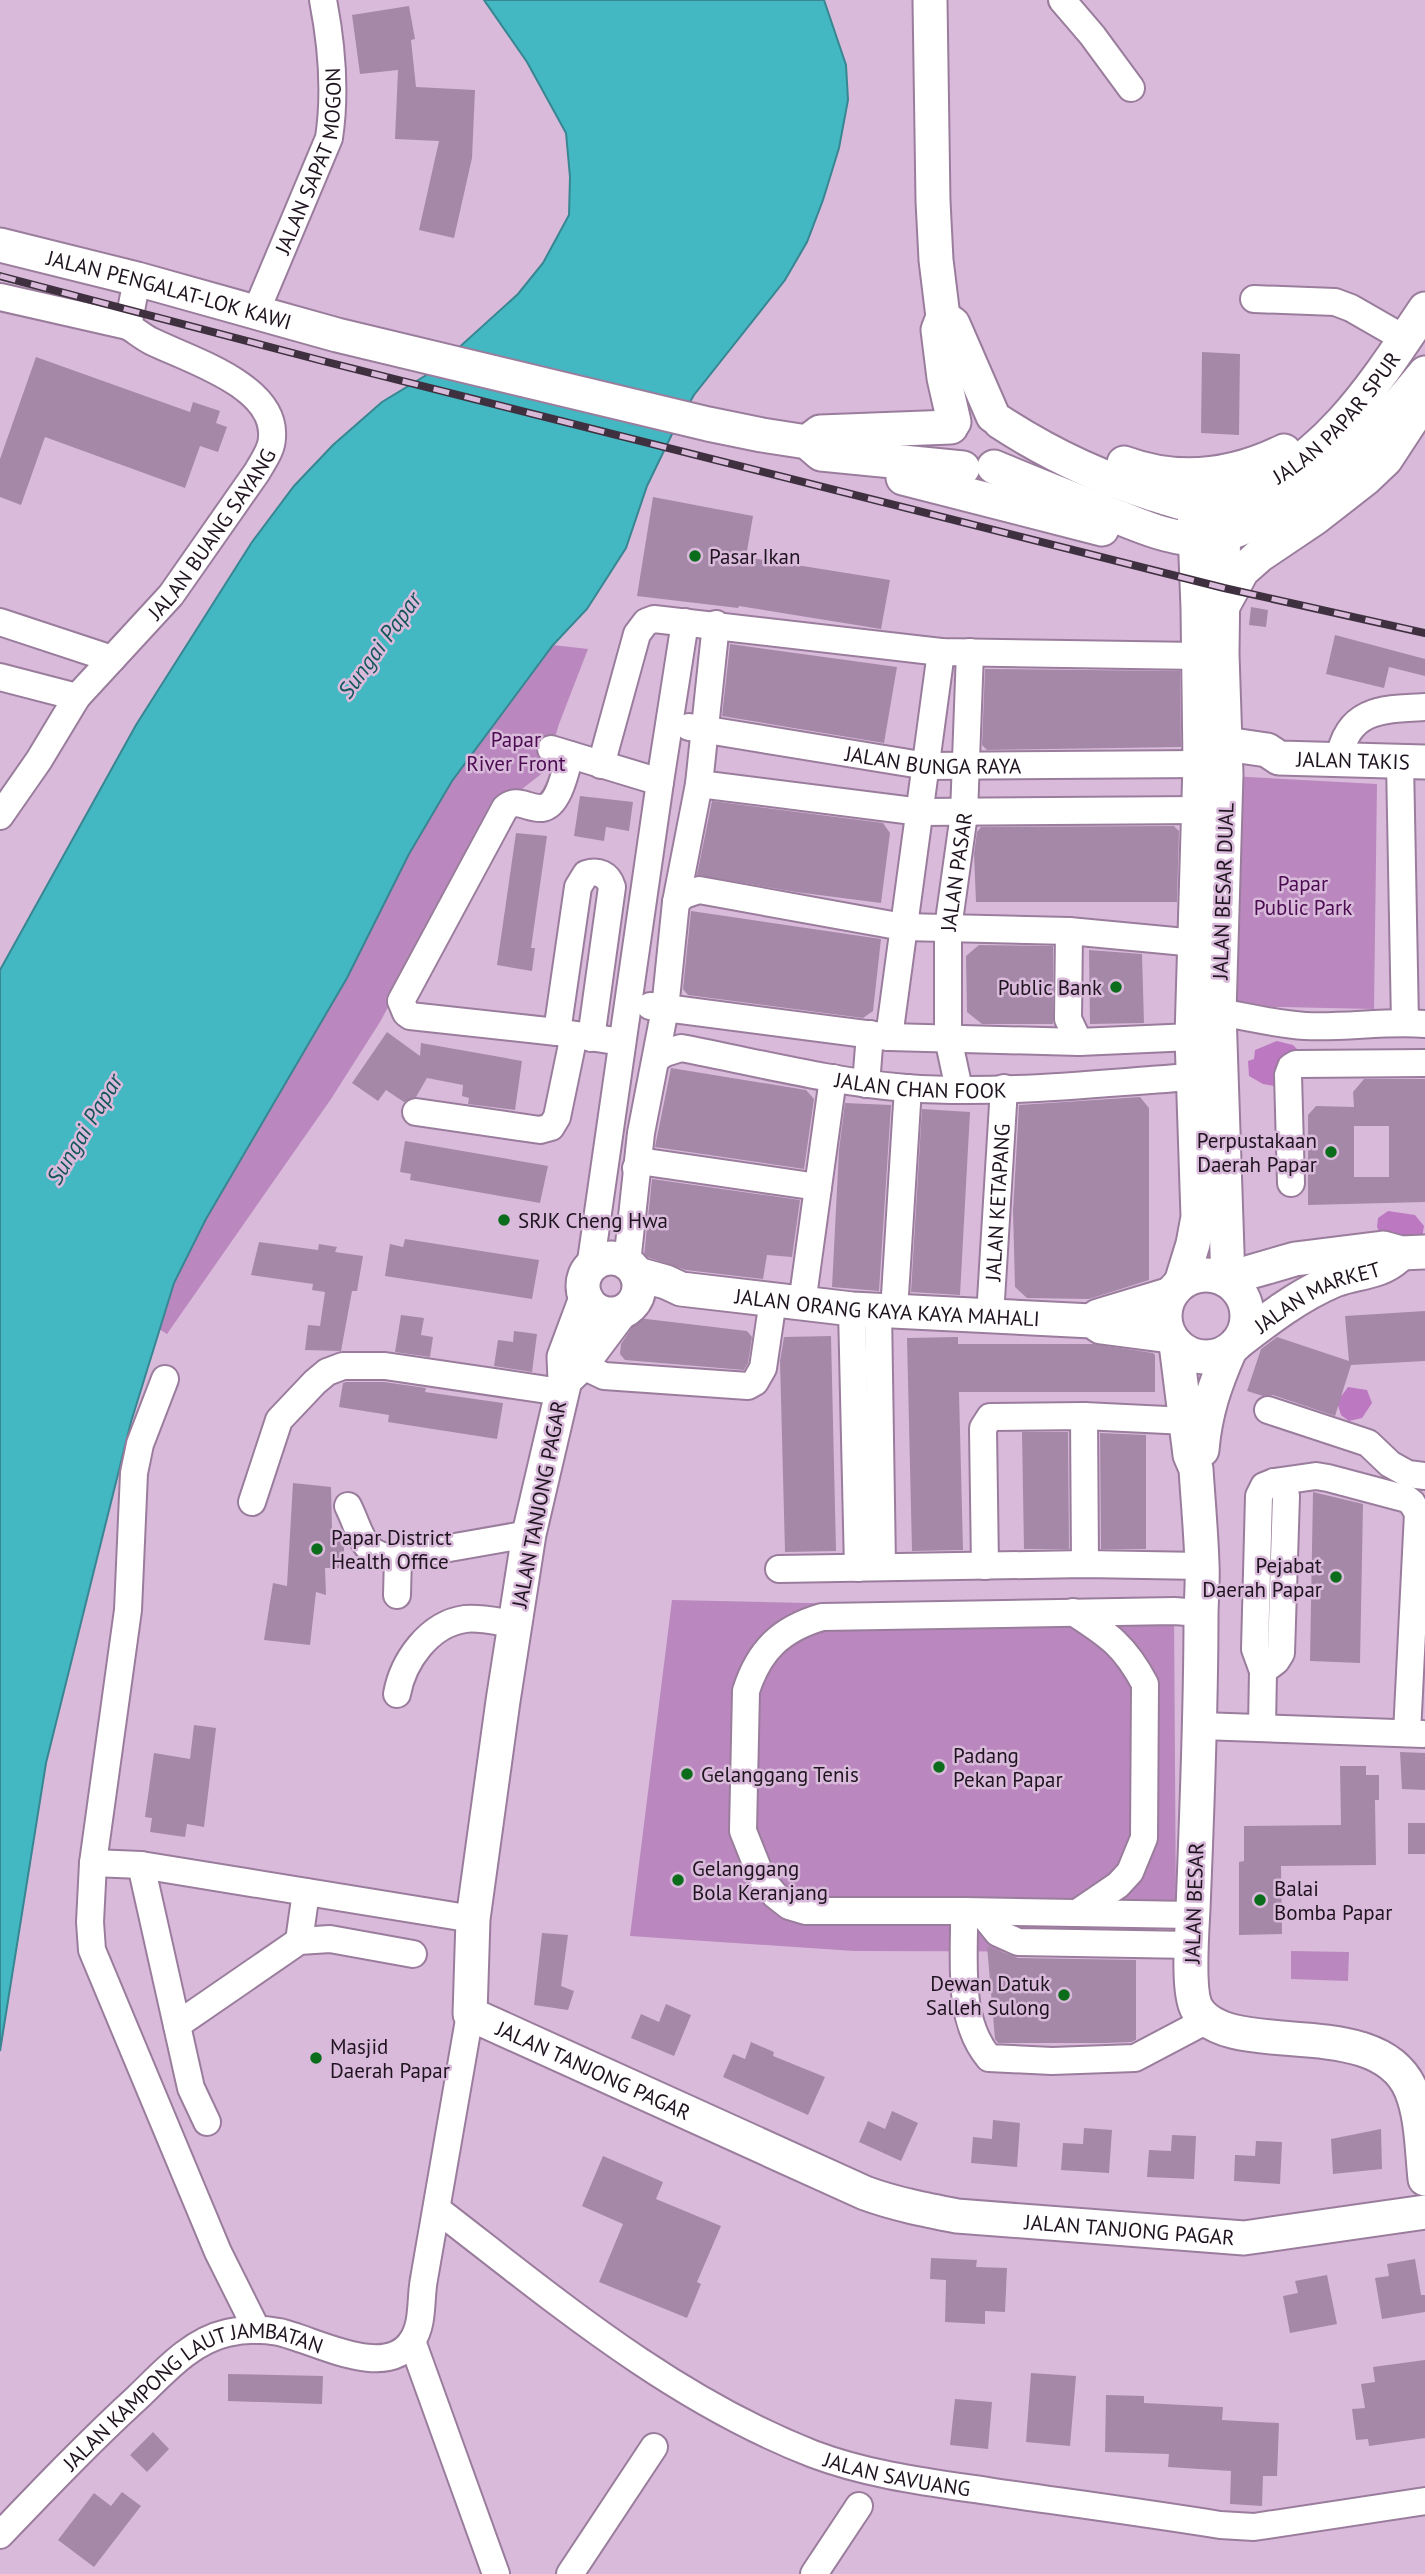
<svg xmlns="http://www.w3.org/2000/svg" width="1425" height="2574" font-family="'PT Sans',sans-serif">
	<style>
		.green { fill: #ba88be }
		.forest { fill: #bc78c1 }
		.water { fill: #43b7c2; stroke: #388691; stroke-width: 2 }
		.building { fill: #a588a7; fill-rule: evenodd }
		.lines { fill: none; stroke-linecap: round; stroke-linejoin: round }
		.minor-casing { stroke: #9a7d9c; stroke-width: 30 }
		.major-casing { stroke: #9a7d9c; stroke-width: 37 }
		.minor { stroke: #fff; stroke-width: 26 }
		.major { stroke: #fff; stroke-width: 33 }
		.rail-casing { stroke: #3e303e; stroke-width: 8 }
		.rail { stroke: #d9badb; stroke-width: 5; stroke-dasharray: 16; stroke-linecap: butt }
		.poi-dot { fill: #0b6d1b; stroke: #d9badb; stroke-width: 2.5 }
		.labels { text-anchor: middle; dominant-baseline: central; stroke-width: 5; stroke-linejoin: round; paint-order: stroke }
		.street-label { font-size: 21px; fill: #1f141f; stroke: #d9badb }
		.poi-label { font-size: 21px; fill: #1f141f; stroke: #d9badb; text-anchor: start }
		.park-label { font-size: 21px; fill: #4b0b51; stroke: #d9badb }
		.water-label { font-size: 23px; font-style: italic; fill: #14565c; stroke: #d9badb }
	</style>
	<rect width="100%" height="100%" fill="#d9badb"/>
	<path class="green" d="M553 645 588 649 559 724 545 771 494 811 380 1022 331 1099 167 1334 159 1329 174 1283 206 1219 347 978 409 854 452 781Z
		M1229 776 1377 784 1374 1009 1232 1006Z
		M672 1600 1174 1611 1176 1914 1129 1952 854 1951 630 1936Z
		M1291 1951 1349 1952 1348 1981 1291 1979Z"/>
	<path class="forest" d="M1277 1041 1293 1045 1300 1052 1281 1087 1263 1084 1249 1076 1248 1061 1254 1059 1255 1050Z
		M1388 1211 1415 1215 1424 1226 1422 1238 1381 1235 1377 1227 1378 1218Z
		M1348 1387 1367 1390 1372 1403 1362 1418 1349 1421 1341 1415 1337 1402Z"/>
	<path class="water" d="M484 0H824L846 65 848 100 839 148 823 200 807 242 785 280 694 395 675 428 647 486 626 548 587 609 553 645 452 781 409 854 347 978 206 1219 174 1283 131 1422 46 1763 0 2051V970L136 725 252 542 294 486 333 445 382 402 433 371 518 294 543 263 569 215 570 177 566 133 527 62Z"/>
	<path class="building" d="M409 6 415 39 411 40 416 87 475 90 472 158 454 238 419 230 439 141 395 139 398 70 360 74 352 15Z
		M1202 352 1240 354 1239 435 1201 433Z
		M36 357 190 412 193 402 220 411 216 423 227 427 218 452 200 446 185 488 45 437 21 505 0 497V459Z
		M653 497 753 516 746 557 890 580 881 629 739 606 738 608 637 596Z
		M1251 607 1268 610 1266 627 1249 625Z
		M1335 635 1425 659V676L1389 667 1384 688 1326 674Z
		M730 644 897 667 884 743 722 716Z
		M985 669 1180 671 1181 747 987 750 982 745Z
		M580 796 633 802 629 831 606 827 604 841 574 836Z
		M712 801 883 823 890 833 881 903 796 892 697 875Z
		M1174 826 1179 831 1177 902H976L974 854 977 832 981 827Z
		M516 833 547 836 531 948H535L532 971 497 965Z
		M691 911 881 939 873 1011 863 1018 688 995 683 989Z
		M979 945 1053 946V1024H982L967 1012 966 956Z
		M1089 950 1142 954 1144 1023 1090 1024Z
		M387 1032 420 1056 421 1043 522 1061 515 1110 468 1104 469 1098 462 1096 463 1085 427 1078 416 1097 404 1102 386 1090 378 1101 352 1083Z
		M671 1068 806 1090 814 1099 804 1169 655 1147Z
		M1364 1079H1425V1202L1308 1205V1115L1316 1106 1354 1107 1353 1092ZM1354 1126H1389V1177H1354Z
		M1140 1097 1149 1108V1280L1089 1299 1027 1298 1015 1287 1013 1211 1019 1105Z
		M845 1103 891 1105 879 1291 832 1287 839 1150Z
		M922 1109 970 1112 960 1295 911 1292Z
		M405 1141 548 1166 540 1203 410 1180 411 1174 400 1172Z
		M652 1179 800 1200 792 1257 767 1255 763 1279 686 1270 644 1256Z
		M405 1239 539 1260 532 1299 385 1276 390 1244 403 1247Z
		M259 1242 318 1250 319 1244 337 1247 335 1252 363 1256 357 1291H352L341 1351 305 1350 308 1325 320 1326 325 1292 312 1290 313 1284 251 1275Z
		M1425 1311V1361L1351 1365 1335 1416 1273 1395 1263 1396 1247 1391 1261 1349 1277 1337 1349 1361 1345 1316Z
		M401 1315 424 1318 421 1335 433 1337 430 1357 395 1352Z
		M638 1318 747 1331 752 1337 748 1363 744 1370 625 1360 620 1354 621 1344Z
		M514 1331 537 1334 532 1372 494 1366 498 1340 513 1342Z
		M831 1336 836 1551 785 1552 780 1361 784 1337Z
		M958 1337V1344H1094L1153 1353 1155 1355V1392H959L963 1550 912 1551 907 1338Z
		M346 1382H384L426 1388 425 1392 503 1403 497 1439 388 1422 389 1415 339 1407 343 1383Z
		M1022 1432H1068L1069 1549H1024Z
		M1100 1433 1146 1435V1549H1101Z
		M293 1483 331 1487 332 1528 341 1530 344 1536V1568H325L326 1595 316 1592 310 1645 264 1640 273 1583 287 1586Z
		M1313 1492 1363 1504 1360 1663 1310 1661Z
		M194 1725 216 1728 204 1827 187 1824 185 1837 150 1832 152 1818 145 1817 154 1753 190 1759Z
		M1400 1752 1425 1753V1790L1402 1789Z
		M1340 1766H1366V1775H1379V1800H1375L1376 1865 1281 1866 1282 1934 1239 1935V1862L1244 1861V1826L1341 1825Z
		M1408 1823H1425V1854H1408Z
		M542 1933 568 1935 561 1986 574 1991 568 2010 534 2005Z
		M987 1946 1018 1958 1136 1960V2040L1131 2042 1106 2043H998L995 2039Z
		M666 2004 691 2015 674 2056 631 2038 641 2014 659 2022Z
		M751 2042 774 2052 773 2056 825 2077 808 2115 723 2077 733 2054 745 2059Z
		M892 2111 918 2123 901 2161 859 2142 868 2121 885 2129Z
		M993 2120 1020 2123 1017 2167 971 2163 973 2137 992 2139Z
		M1084 2128 1112 2130 1109 2173 1061 2170 1063 2143 1083 2144Z
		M1381 2129 1382 2169 1333 2174 1331 2139Z
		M1172 2135 1196 2136 1194 2179 1147 2177 1149 2150 1171 2151Z
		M1256 2141 1282 2142 1280 2184 1234 2181 1235 2155 1255 2156Z
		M603 2156 663 2182 656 2199 721 2226 697 2282 701 2284 687 2318 599 2282 623 2224 582 2206Z
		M931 2258 977 2260 976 2267 1007 2268 1005 2312 985 2311V2324L945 2322 946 2280 930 2279Z
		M1415 2259 1421 2295H1425V2312L1382 2319 1375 2278 1389 2276 1387 2264Z
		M1327 2275 1337 2324 1290 2333 1283 2296 1298 2293 1295 2281Z
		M1425 2360V2438L1369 2446 1368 2439 1356 2440 1352 2409 1365 2408 1361 2384 1375 2382 1373 2367Z
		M1031 2373 1076 2376 1070 2446 1026 2442Z
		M228 2374 323 2376 322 2404 228 2401Z
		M1106 2395 1144 2396V2403L1223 2407 1222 2420 1279 2423 1277 2476H1263L1262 2506 1230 2504 1231 2471 1168 2467 1169 2454 1105 2452Z
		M955 2399 992 2402 988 2449 950 2445Z
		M153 2432 169 2449 147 2472 130 2455Z
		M122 2492 141 2506 94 2567 58 2540 94 2493 111 2506Z"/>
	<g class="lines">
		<defs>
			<g id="minor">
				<path d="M1062 0 1092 35 1131 88"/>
				<path d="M0 297 128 326"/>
				<path d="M1254 299 1335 302 1351 308 1405 339"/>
				<path id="s1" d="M255 314 329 138C336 91 332 46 323 0"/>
				<path d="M0 622 112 659"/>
				<path d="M0 677 77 697"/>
				<path id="s2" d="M689 727 927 766 1200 764"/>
				<path d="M551 749 660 782"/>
				<path d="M570 755C566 769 559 806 542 808 527 809 518 797 505 808L401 1001 406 1013 410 1016 557 1032 622 1042"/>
				<path d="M1339 760C1347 709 1381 709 1425 707"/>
				<path d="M1400 762 1405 1023"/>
				<path d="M601 765 637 634 646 622 654 619 941 652 1198 656"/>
				<path d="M699 784 921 812 1200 810"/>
				<path id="s3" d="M0 816 39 760 77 697 171 595 257 472C263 461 272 450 272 437 276 385 187 359 151 341 143 337 136 331 128 326L137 279"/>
				<path d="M676 902 684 895 699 890 903 927 1069 931 1196 943"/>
				<path d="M1069 931 1068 1019 1079 1042"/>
				<path d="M650 1006 889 1037 1079 1042 1192 1037"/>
				<path d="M1219 1012C1248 1017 1275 1024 1305 1026 1345 1028 1385 1021 1425 1024"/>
				<path d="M557 1032 578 887 586 874C598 870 608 874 612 887L591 1038"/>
				<path d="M889 1037 941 652"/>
				<path id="s4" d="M656 1059 665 1053 681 1048C755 1062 831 1082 906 1088 1001 1095 1099 1083 1193 1077"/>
				<path d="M866 1084 870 1034"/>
				<path id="s5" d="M959 1089 948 1038V928L964 814 970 652"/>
				<path d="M416 1112 540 1130 551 1127 557 1117 574 1035"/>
				<path d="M636 1168 646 1162 818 1187"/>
				<path d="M1291 1183 1288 1075 1291 1067 1296 1064 1425 1063"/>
				<path d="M627 1263 641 1133 665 1009 676 902 699 784 716 624"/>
				<path d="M590 1268 660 782 685 622"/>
				<path d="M802 1304 833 1078"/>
				<path d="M852 1309 858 1568"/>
				<path d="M878 1310 882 1567"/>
				<path d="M894 1311 908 1088"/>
				<path id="s6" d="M990 1316 1004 1088"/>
				<path d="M581 1365 604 1376 748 1386 755 1382 763 1368 773 1300"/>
				<path d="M165 1379 140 1444 134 1473 128 1610 93 1863 90 1922 92 1950 218 2252 257 2330"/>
				<path d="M1268 1410 1368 1443 1390 1464 1408 1474 1425 1476"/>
				<path d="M1084 1416 1085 1564"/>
				<path d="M1274 1482 1316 1476 1328 1478 1407 1499 1412 1503 1418 1513 1407 1733"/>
				<path d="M252 1502 279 1420 315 1382 327 1372 343 1366H385L561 1392"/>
				<path d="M348 1506C362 1534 362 1559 398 1557"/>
				<path d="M985 1566 983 1428 990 1417 1084 1416 1187 1421"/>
				<path d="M779 1569 1085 1564 1202 1566"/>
				<path d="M397 1595 398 1557 529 1534"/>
				<path d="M1073 1612C1109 1635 1125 1646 1145 1684L1144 1838 1130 1872 1118 1885 1077 1913"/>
				<path d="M397 1694C403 1661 429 1624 465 1619 480 1617 499 1622 515 1624"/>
				<path d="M1201 1726 1423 1734"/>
				<path d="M1262 1727 1263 1671 1255 1649 1259 1496 1264 1486 1274 1482 1284 1489 1286 1496 1281 1653 1276 1661 1263 1671"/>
				<path d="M93 1863 141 1865 473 1919"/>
				<path d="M141 1865 191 2088 207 2122"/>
				<path d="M964 1911C965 1959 956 2019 989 2058L1052 2061 1135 2058 1209 2019"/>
				<path d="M981 1912 998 1933 1018 1942 1192 1945"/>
				<path d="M1192 1915 964 1911H806L789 1906 775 1895 763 1881 743 1831 746 1691C759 1650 781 1629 822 1617L1174 1611 1201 1613"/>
				<path d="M299 1941 306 1892"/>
				<path d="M177 2025 299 1941 330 1939 413 1954"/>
				<path id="s7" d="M438 2210C556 2301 672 2399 813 2454 871 2476 934 2483 994 2492 1070 2503 1145 2513 1220 2525L1254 2527 1425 2501"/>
				<path d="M412 2341 496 2574"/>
				<path id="s8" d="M0 2535C45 2488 90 2441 138 2397 164 2372 191 2341 227 2333 244 2329 262 2329 279 2332 315 2340 386 2381 412 2341 424 2323 420 2299 424 2279 440 2191 454 2102 470 2014"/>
				<path d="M570 2574 654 2447"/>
				<path d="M814 2574 859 2506"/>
			</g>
			<g id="major">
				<path d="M930 0 933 201 936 260 943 317 938 330 944 378 954 422"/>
				<path id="s9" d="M0 245 137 279 337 335 708 424 762 435 807 442 821 454 963 468"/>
				<path d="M943 317 953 324 993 416"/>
				<path id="s10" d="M1000 422C1049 454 1102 479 1159 496 1170 499 1183 505 1195 505 1210 506 1226 499 1241 494 1327 461 1376 382 1425 309"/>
				<path d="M807 442 820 432 951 427"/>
				<path d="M1124 463C1178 483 1233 476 1284 451"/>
				<path d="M994 467C1032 483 1070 498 1108 513 1136 524 1164 537 1194 539 1213 540 1229 534 1245 527 1322 495 1374 435 1425 373"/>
				<path d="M903 478 1102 529"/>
				<path d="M1224 500 1222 654 1226 774 1219 1012 1228 1281"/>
				<path d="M1224 604 1242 571 1260 555 1315 518 1365 479 1386 459 1418 410"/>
				<path id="s11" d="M1226 744 1267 750 1279 758 1425 762"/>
				<circle cx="611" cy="1286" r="28"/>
				<path id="s12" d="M637 1274 666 1282 681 1289 852 1309 1092 1321 1101 1327 1170 1336"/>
				<circle cx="1206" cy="1316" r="41"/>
				<path d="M1181 1283 1193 1244 1198 1217 1192 1037 1200 764 1198 608 1194 505"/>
				<path d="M1231 1283 1250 1272 1295 1259 1383 1248 1401 1253 1425 1252"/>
				<path id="s13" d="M586 1298 564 1357 565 1380 529 1534 503 1701 473 1919 470 2014 865 2193C895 2204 926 2210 957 2216L1244 2238 1425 2212"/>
				<path d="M1092 1321 1098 1316 1171 1294"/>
				<path id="s14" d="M1237 1343C1268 1319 1299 1295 1335 1280 1356 1272 1380 1273 1397 1257"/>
				<path d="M1176 1344 1190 1455 1196 1469C1198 1501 1201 1532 1202 1564 1203 1582 1201 1600 1201 1617 1201 1715 1197 1811 1193 1909 1192 1930 1187 1992 1197 2009 1230 2062 1378 2011 1411 2090 1422 2116 1422 2151 1425 2179"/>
				<path d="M565 1380 581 1365 620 1313"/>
				<path d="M1202 1450C1205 1413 1215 1384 1230 1350"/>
			</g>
		</defs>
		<use href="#minor" class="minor-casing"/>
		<use href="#major" class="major-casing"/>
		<use href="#minor" class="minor"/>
		<use href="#major" class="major"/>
		<defs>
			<path id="rail" d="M0 276 323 361 1224 588 1425 633"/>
		</defs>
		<use href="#rail" class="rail-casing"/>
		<use href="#rail" class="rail"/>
	</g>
	<g class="poi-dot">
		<circle cx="695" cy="556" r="7"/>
		<circle cx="1116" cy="987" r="7"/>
		<circle cx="1331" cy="1152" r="7"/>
		<circle cx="504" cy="1220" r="7"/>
		<circle cx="317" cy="1549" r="7"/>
		<circle cx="1336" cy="1577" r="7"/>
		<circle cx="939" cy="1767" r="7"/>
		<circle cx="687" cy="1774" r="7"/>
		<circle cx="678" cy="1880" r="7"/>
		<circle cx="1260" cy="1900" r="7"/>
		<circle cx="1064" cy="1995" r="7"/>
		<circle cx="316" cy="2058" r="7"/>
	</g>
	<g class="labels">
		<g class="street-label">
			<text stroke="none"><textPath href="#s1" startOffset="164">JALAN SAPAT MOGON</textPath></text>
			<text stroke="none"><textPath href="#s9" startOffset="175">JALAN PENGALAT-LOK KAWI</textPath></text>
			<text stroke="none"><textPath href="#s10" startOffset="385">JALAN PAPAR SPUR</textPath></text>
			<text stroke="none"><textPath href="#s3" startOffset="354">JALAN BUANG SAYANG</textPath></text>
			<text stroke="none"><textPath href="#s2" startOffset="247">JALAN BUNGA RAYA</textPath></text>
			<text stroke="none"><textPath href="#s11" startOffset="130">JALAN TAKIS</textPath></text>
			<text stroke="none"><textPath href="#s5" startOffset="219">JALAN PASAR</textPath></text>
			<text transform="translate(1223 891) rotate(-88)">JALAN BESAR DUAL</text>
			<text stroke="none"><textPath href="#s4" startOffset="271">JALAN CHAN FOOK</textPath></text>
			<text stroke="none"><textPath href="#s6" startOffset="114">JALAN KETAPANG</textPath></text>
			<text stroke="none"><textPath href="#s14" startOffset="94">JALAN MARKET</textPath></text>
			<text stroke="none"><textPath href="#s12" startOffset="254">JALAN ORANG KAYA KAYA MAHALI</textPath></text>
			<text transform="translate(539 1504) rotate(-79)">JALAN TANJONG PAGAR</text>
			<text transform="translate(1194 1903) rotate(-88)">JALAN BESAR</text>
			<text stroke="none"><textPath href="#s13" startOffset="864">JALAN TANJONG PAGAR</textPath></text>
			<text stroke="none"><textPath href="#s13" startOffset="1430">JALAN TANJONG PAGAR</textPath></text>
			<text stroke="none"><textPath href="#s8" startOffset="250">JALAN KAMPONG LAUT JAMBATAN</textPath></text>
			<text stroke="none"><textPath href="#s7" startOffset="536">JALAN SAVUANG</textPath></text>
		</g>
		<g class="poi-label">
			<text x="709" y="556">Pasar Ikan</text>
			<text x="1102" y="987" text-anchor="end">Public Bank</text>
			<text x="1317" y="1140" text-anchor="end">Perpustakaan<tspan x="1317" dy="24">Daerah Papar</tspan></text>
			<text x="518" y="1220">SRJK Cheng Hwa</text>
			<text x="331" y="1537">Papar District<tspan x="331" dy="24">Health Office</tspan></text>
			<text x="1322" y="1565" text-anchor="end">Pejabat<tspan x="1322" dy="24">Daerah Papar</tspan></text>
			<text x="953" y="1755">Padang<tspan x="953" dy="24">Pekan Papar</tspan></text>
			<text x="701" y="1774">Gelanggang Tenis</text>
			<text x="692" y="1868">Gelanggang<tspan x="692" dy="24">Bola Keranjang</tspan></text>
			<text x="1274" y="1888">Balai<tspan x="1274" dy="24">Bomba Papar</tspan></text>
			<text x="1050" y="1983" text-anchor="end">Dewan Datuk<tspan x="1050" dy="24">Salleh Sulong</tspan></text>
			<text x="330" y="2046">Masjid<tspan x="330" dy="24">Daerah Papar</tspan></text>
		</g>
		<g class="park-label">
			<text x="516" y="739">Papar<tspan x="516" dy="24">River Front</tspan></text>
			<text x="1303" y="883">Papar<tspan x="1303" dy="24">Public Park</tspan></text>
		</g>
		<g class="water-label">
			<text transform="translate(379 645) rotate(-54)">Sungai Papar</text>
			<text transform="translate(84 1129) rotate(-59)">Sungai Papar</text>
		</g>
	</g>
</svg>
